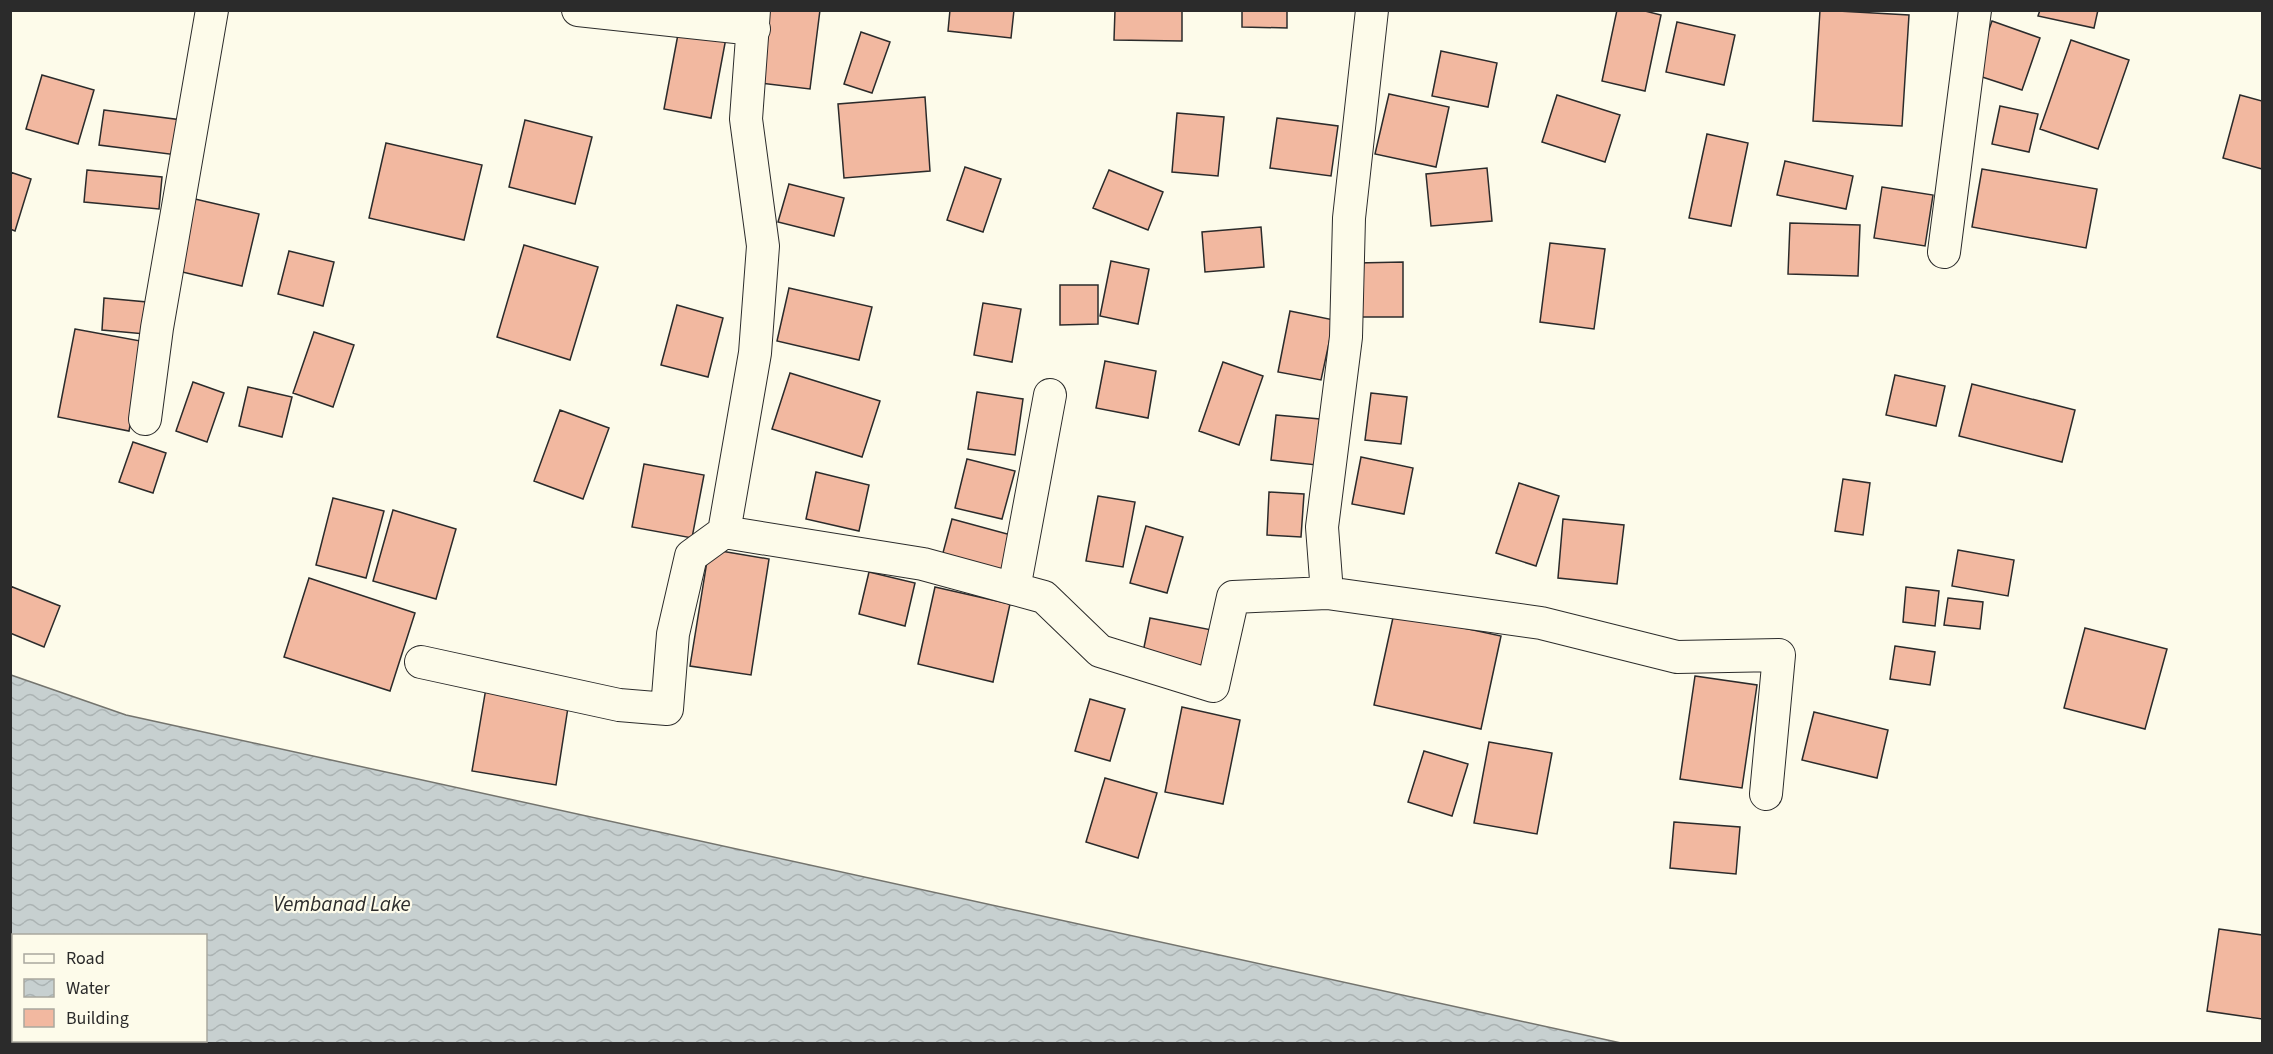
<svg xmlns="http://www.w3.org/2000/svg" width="2273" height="1054" font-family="'Source Sans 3',sans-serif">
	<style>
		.water { fill: url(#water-waves); stroke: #74746e; stroke-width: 1.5; fill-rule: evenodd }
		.building { fill: #f2b8a0; stroke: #2b2b2b; stroke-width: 1.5 }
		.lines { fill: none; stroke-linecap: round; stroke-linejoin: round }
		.minor-casing { stroke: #2b2b2b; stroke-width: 34 }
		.minor { stroke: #fdfbea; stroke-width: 32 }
		.labels { text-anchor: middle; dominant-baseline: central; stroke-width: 4.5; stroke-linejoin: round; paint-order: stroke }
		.water-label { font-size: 21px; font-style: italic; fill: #2b2b2b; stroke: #fdfbea }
	</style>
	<defs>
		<pattern id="water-waves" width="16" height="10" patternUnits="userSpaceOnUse" patternTransform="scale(1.5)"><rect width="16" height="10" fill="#c7d0d0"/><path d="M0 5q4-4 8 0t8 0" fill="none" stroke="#abb3b3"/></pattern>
	</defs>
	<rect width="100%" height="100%" fill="#fdfbea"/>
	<path class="water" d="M11 675 126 715 1621 1043H11ZM14 936H206V1040H14Z"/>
	<path class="building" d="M769 10H820L810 89 760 83Z
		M950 10H1014L1011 38 948 31Z
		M1115 10H1182V41L1114 40Z
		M1242 10H1287V28L1242 27Z
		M1617 10H1641L1661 15 1645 91 1602 81Z
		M1820 10 1909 15 1902 126 1813 121Z
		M2040 10H2098L2094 28 2038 16Z
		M1992 21 2040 38 2022 90 1973 74Z
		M1677 22 1735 35 1724 85 1666 72Z
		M679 29 726 38 711 118 664 109Z
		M861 32 890 42 872 93 844 84Z
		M2071 40 2129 60 2098 149 2040 129Z
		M1441 51 1497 63 1488 107 1432 96Z
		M42 75 94 90 78 144 26 129Z
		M1389 94 1449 107 1436 167 1375 154Z
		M1557 95 1620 115 1605 162 1542 142Z
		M2240 95 2262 101V169L2223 158Z
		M925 97 930 171 844 178 838 104Z
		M2000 106 2038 114 2029 152 1992 144Z
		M104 110 182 120 177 155 99 145Z
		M1177 113 1224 117 1218 176 1172 172Z
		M1277 118 1338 126 1331 176 1270 168Z
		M525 120 592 137 575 204 509 187Z
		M1707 134 1748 143 1731 226 1689 218Z
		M386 143 482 165 464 240 369 218Z
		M1785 161 1853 176 1846 209 1777 195Z
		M965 167 1001 179 983 232 947 220Z
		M1487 168 1492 221 1431 226 1426 174Z
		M1982 169 2097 189 2086 248 1972 227Z
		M87 170 162 177 159 209 84 202Z
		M1109 170 1163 192 1148 230 1093 208Z
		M10 172 31 179 15 231 10 229Z
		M789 184 844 198 834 236 778 222Z
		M1882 187 1933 195 1925 246 1874 238Z
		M195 199 259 214 242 286 178 271Z
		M1790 223 1860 225 1858 276 1788 274Z
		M1261 227 1264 267 1205 272 1202 232Z
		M1550 243 1605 249 1594 329 1540 322Z
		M524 245 598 267 570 360 497 337Z
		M289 251 334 262 323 306 278 294Z
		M1111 261 1149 269 1138 324 1100 316Z
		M1403 262V317H1357V263Z
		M1060 285H1098V324L1060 325Z
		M789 288 872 307 859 360 777 341Z
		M104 298 147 302 145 334 102 330Z
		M983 303 1021 309 1012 362 974 355Z
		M677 305 723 318 708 377 661 365Z
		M1290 311 1334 320 1321 380 1278 372Z
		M75 329 146 342 129 431 58 417Z
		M314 332 354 345 333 407 293 393Z
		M1105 361 1156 371 1148 418 1096 408Z
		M1223 362 1263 376 1239 445 1199 431Z
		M790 373 880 401 862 457 772 429Z
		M1895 375 1945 386 1936 426 1886 415Z
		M193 382 224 393 207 442 176 431Z
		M1972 384 2075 410 2062 462 1959 436Z
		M248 387 292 397 282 437 239 426Z
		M977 392 1023 399 1015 455 968 449Z
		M1371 393 1407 397 1401 444 1365 440Z
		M560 410 609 428 583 499 534 481Z
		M1276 415 1331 420 1326 466 1271 460Z
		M133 442 166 453 153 493 119 482Z
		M1361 457 1413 468 1404 514 1352 504Z
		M967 459 1015 471 1002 519 955 508Z
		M644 464 704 475 692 538 632 527Z
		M816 472 869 485 859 531 806 519Z
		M1843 479 1870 483 1863 535 1835 531Z
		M1519 483 1559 496 1536 566 1496 553Z
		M1269 492 1304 494 1301 537 1267 535Z
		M1098 496 1135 502 1123 567 1086 561Z
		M333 498 384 511 366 578 316 565Z
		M393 510 456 529 436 599 373 581Z
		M952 519 1011 535 1000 580 940 564Z
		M1563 519 1624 525 1617 584 1558 578Z
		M1146 526 1183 537 1167 593 1130 583Z
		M709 549 769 559 751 675 690 666Z
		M1958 550 2014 560 2008 596 1952 586Z
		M869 572 915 583 905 626 859 614Z
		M309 578 415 613 390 691 284 657Z
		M10 586 60 606 44 647 10 633Z
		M935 587 1010 604 993 682 918 664Z
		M1906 587 1939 591 1935 626 1903 622Z
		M1948 598 1983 602 1980 629 1944 625Z
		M1394 613 1501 636 1481 729 1374 705Z
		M1150 618 1212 630 1204 669 1142 657Z
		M2085 628 2167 649 2145 729 2064 708Z
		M1895 646 1935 652 1930 685 1890 679Z
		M1695 676 1757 685 1742 788 1680 779Z
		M486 688 569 701 556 785 472 771Z
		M1090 699 1125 709 1110 761 1075 751Z
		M1182 707 1240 720 1223 804 1165 792Z
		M1814 712 1888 730 1877 778 1802 760Z
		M1489 742 1552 753 1537 834 1474 823Z
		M1424 751 1468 764 1452 816 1408 802Z
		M1105 778 1157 793 1138 858 1086 842Z
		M1674 822 1740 827 1736 874 1670 868Z
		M2219 929 2262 935V1019L2207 1011Z"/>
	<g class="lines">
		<defs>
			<path id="minor" d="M578 10 754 29
				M754 10 746 119 763 246 755 353 724 532 923 564 1044 597 1100 651 1213 686 1233 597 1327 593 1322 527 1346 337 1349 218 1372 10
				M1944 252 1975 10
				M145 419 157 328 212 10
				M1014 589 1050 395
				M1327 593 1541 623 1677 657 1779 655 1766 794
				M421 662 619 705 667 709 673 634 691 556 724 532"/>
		</defs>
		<use href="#minor" class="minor-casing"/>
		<use href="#minor" class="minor"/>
	</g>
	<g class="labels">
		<g class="water-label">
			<text x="342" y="904">Vembanad Lake</text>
		</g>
	</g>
	<rect width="2273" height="1054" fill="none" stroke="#2b2b2b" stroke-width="24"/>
	<rect x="12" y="934" width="195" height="108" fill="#fdfbea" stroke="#a9a89e" stroke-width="1.5"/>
	<rect x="24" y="954" width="30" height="9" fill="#fdfbea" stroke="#a9a89e" stroke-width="1.5"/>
	<text x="66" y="964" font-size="18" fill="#2b2b2b">Road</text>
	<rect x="24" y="979" width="30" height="18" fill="url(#water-waves)" stroke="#a9a89e" stroke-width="1.5"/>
	<text x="66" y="994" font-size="18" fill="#2b2b2b">Water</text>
	<rect x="24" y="1009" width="30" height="18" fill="#f2b8a0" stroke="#a9a89e" stroke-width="1.5"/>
	<text x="66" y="1024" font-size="18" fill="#2b2b2b">Building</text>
</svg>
